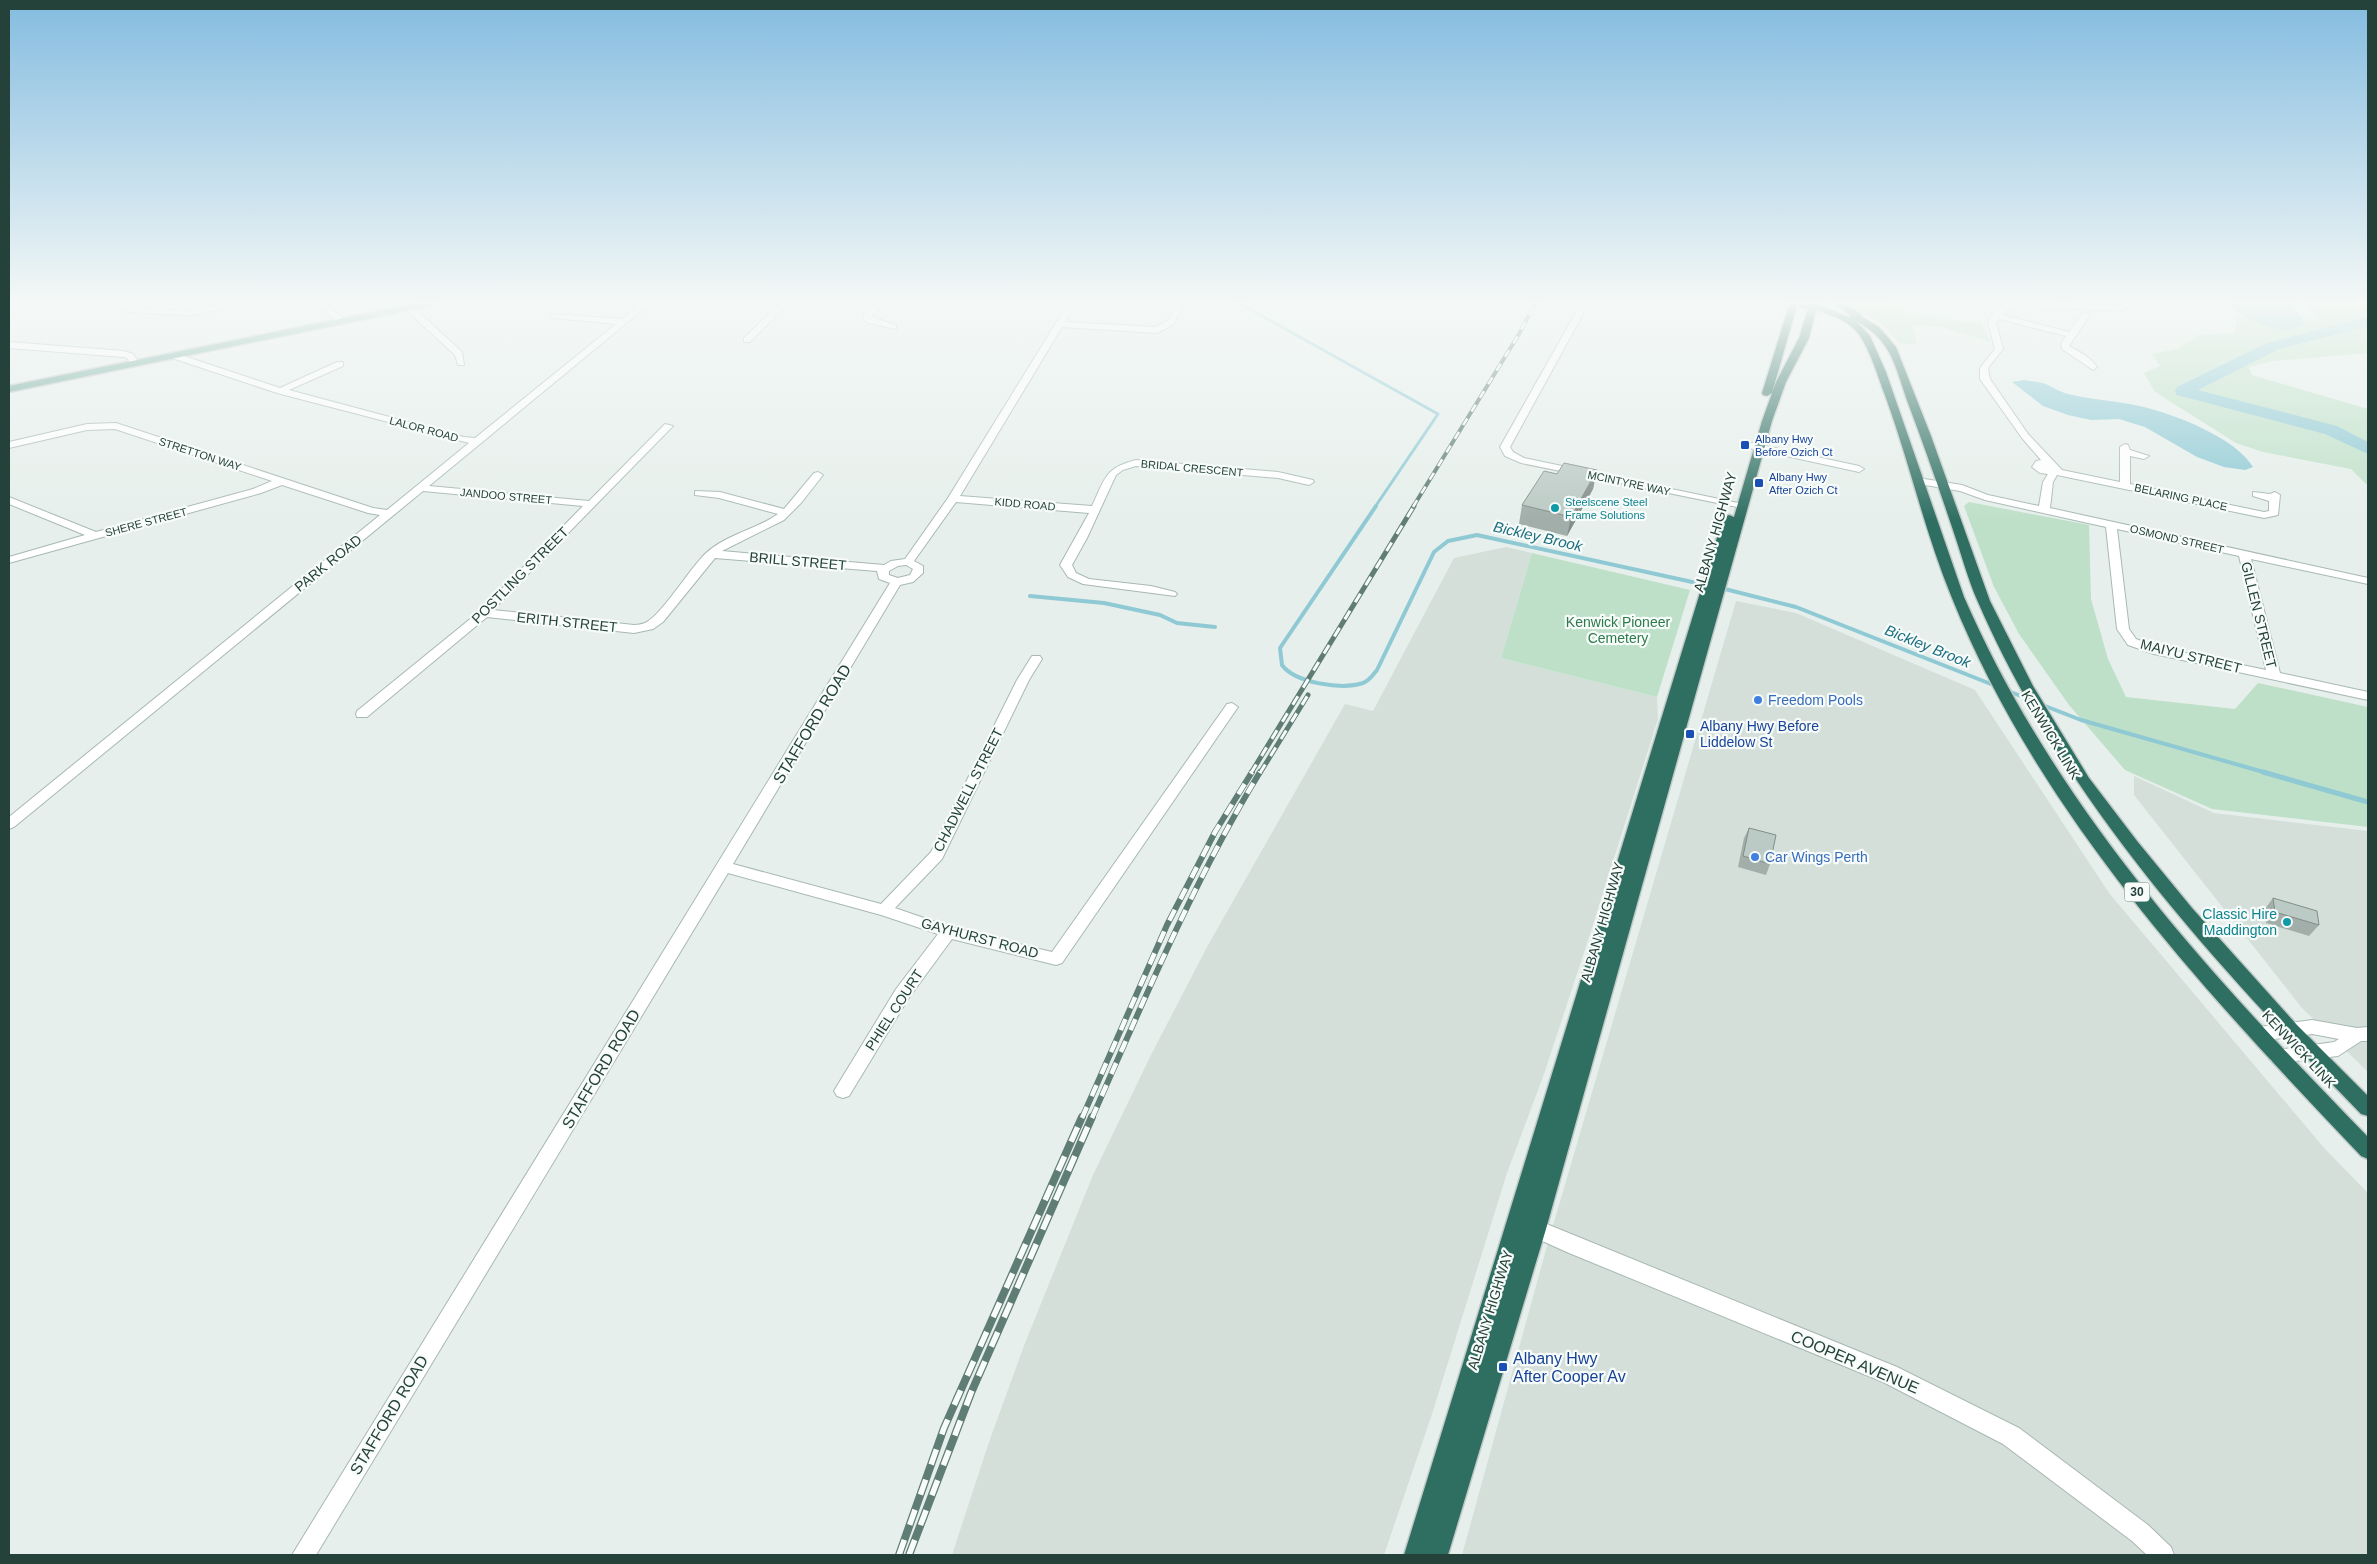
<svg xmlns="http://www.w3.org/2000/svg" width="2377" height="1564" font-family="Arial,sans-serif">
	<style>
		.built { fill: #d4dfda }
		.green { fill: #bfe0c8 }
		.water { fill: #8ec9d4 }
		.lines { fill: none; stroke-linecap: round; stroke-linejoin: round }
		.stream-far2 { stroke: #8ec9d4; stroke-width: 3 }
		.stream-far1 { stroke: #8ec9d4; stroke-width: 4 }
		.stream { stroke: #8ec9d4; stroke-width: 5 }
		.river { fill: #8ec9d4; fill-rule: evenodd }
		.minor-casing { stroke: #a8b8b2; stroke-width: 2 }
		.major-casing { stroke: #c2cac8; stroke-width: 3 }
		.highway-casing { stroke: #c2cac8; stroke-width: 3 }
		.minor { fill: #fff; fill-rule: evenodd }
		.major { fill: #6aa596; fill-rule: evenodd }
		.highway { fill: #2f6f62; fill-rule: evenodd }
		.rail-far3-casing { stroke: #5f7d75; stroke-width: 4 }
		.rail-far2-casing { stroke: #5f7d75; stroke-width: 5 }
		.rail-far1-casing { stroke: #5f7d75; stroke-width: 6 }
		.rail-casing { stroke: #5f7d75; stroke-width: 8 }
		.rail-far3 { stroke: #f7fbf9; stroke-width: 2.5; stroke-dasharray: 8; stroke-linecap: butt }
		.rail-far2 { stroke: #f7fbf9; stroke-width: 3; stroke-dasharray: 10; stroke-linecap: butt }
		.rail-far1 { stroke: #f7fbf9; stroke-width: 4.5; stroke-dasharray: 12; stroke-linecap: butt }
		.rail { stroke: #f7fbf9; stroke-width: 5.5; stroke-dasharray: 16; stroke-linecap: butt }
		.wall { fill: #a1aea9 }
		.shaded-wall { fill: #838d89 }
		.building { fill: #bbcac4; stroke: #838d89 }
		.transit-dot { fill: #1a4fb4; stroke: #f7fbf9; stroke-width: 2 }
		.culture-dot { fill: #0f9aa8; stroke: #f7fbf9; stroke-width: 2 }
		.shop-dot { fill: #3f7fe0; stroke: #f7fbf9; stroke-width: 2 }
		.labels { text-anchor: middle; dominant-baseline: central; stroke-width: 4.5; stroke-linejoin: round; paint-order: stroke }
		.far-street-label { font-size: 11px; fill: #24423a; stroke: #f7fbf9 }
		.far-transit-label { font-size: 11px; fill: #164399; stroke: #f7fbf9; text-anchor: start }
		.far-culture-label { font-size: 11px; fill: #0d838f; stroke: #f7fbf9; text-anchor: start }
		.shield { fill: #f7fbf9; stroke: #637a73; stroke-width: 1 }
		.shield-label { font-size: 12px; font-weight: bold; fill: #24423a }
		.street-label { font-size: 14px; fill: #24423a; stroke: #f7fbf9 }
		.park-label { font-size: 14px; fill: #2d7a4b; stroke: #f7fbf9 }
		.shop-label { font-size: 14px; fill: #366cbe; stroke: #f7fbf9; text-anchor: start }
		.transit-label { font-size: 14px; fill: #164399; stroke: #f7fbf9; text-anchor: start }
		.culture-label { font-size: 14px; fill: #0d838f; stroke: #f7fbf9; text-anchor: end }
		.water-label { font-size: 15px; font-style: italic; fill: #1c6f80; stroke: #f7fbf9 }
		.near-street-label { font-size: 16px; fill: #24423a; stroke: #f7fbf9 }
		.near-transit-label { font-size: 16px; fill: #164399; stroke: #f7fbf9; text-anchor: start }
	</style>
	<rect width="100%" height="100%" fill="#e6efeb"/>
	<path class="built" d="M1506 547 1532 553 1501 658 1657 697 1658 719 1591 931 1544 1074 1507 1173 1432 1414 1384 1555H952L989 1442 1025 1343 1093 1175 1151 1055 1207 947 1345 704 1373 711 1454 558Z
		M1736 601 1796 613 1975 690 2109 893 2325 1149 2368 1193V1555H1462L1547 1246Z
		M2134 776 2214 813 2368 831V1072L2302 1008 2134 795Z"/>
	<path class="green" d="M1845 302H1892L1907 313 1981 324 1991 342 1942 327 1913 325 1917 345 1899 343 1885 327Z
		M2304 302H2368V353L2273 361 2249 367 2252 375 2368 409V486L2351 469 2263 452 2236 443 2155 392 2144 373 2160 366 2152 354 2177 349 2199 335 2235 333 2237 315 2316 319Z
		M1969 502 2089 525 2091 599 2108 659 2126 697 2235 709 2258 683 2368 707V827L2212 809 2125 770 2069 705 2019 634 1994 587 1964 506Z
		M1532 553 1690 590 1657 697 1501 658Z"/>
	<path class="water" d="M2233 302H2291C2295 311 2303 315 2305 325 2299 327 2291 330 2285 330 2270 330 2241 316 2229 306Z
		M2024 380C2030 381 2037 382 2043 383 2052 386 2059 392 2068 394 2093 400 2119 401 2144 407 2176 415 2236 438 2253 467L2245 470 2224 467 2197 457 2145 427 2119 419 2091 420 2068 415 2043 406 2012 382Z"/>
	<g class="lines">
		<path class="stream-far2" d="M1237 302 1438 414 1375 507"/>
		<path class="stream-far1" d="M1376 506 1280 648 1282 665C1295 683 1342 690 1363 683 1369 681 1373 675 1377 670L1434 552 1448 541 1477 535 1706 585
			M1721 588 1796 607 1996 686
			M1030 596 1104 603 1160 615 1177 623 1215 627
			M2008 691 2031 700
			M2040 704 2081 720 2267 773"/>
		<path class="stream" d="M2263 772 2368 802"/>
		<path class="river" d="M2368 317V326L2279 349 2198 390 2337 426 2368 442V454L2325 434 2177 395 2175 391 2177 387 2267 343Z"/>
		<defs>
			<path id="minor" d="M241 302H259L190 315 129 312 125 310 129 308 190 311Z
				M315 302H324L346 321 339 323Z
				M643 302H652L429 486 589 501 665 424 673 426 493 610 634 625C638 625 642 624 645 623 661 616 690 568 706 553 727 534 755 530 778 514L719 498 695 495V491L720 492 784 509 814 473 818 472 823 475 801 503 784 520 722 551 884 565 891 561 905 559 948 498 1069 302H1077L1065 322 1156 327 1169 320 1177 302 1184 304 1173 325 1157 333 1062 327 960 496 1092 506C1105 479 1104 468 1136 460L1278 472 1313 480 1314 482 1309 485 1278 478 1136 466 1123 470 1116 475 1087 538 1072 565 1076 573 1089 579 1151 586 1175 592 1177 594 1175 596 1083 584 1068 577 1060 565 1089 513 956 502 914 561 923 566V573L913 582 900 585 733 864 881 904 931 852 1017 680 1032 656H1040L1042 659 1029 680 942 859 895 908 950 927 1052 952 1227 704 1232 703 1238 707 1062 963 1056 965 952 939 908 999 849 1096 843 1098 837 1096 834 1091 837 1086 896 989 938 934 881 915 728 873 316 1555H292L890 583 879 579 877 571 715 558 663 622 653 629 634 633 487 617 367 717H357L356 714 357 711 480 611 583 506 423 491 14 827 9 829V817L380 515 368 513 282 485 261 493 9 563V557L85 535 9 504V497L96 532 253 489 272 481 115 429 87 430 9 448V442L87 424 116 423 373 508 387 510 469 443 277 393 169 357V353H175L280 388 337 362H343V366L289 390 464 437 475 438 616 324 554 318H551V314L622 319ZM906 565 913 569 910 575 898 578 889 575V571L898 566Z
				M781 302H789L750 342H744V338Z
				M876 302H884L871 317 896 325V329L868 323 863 319V315Z
				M1578 302H1586L1583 314 1510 447 1513 452 1524 458 1743 504 1747 505V509L1521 463 1505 456 1500 447 1575 314Z
				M2009 302 2119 306 2122 305 2120 302H2128L2131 305 2121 311 2013 306 2002 315 2069 332 2083 313H2089L2090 315 2069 346C2080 352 2090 357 2097 367L2093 370 2062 349 2061 344 2066 336 1999 319 1996 322 2003 349 1988 368 1990 379 2028 434 2062 470 2120 482V447L2125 444 2128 445 2130 450 2149 456 2144 459 2130 456V484L2264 512 2269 511V501L2253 496V492L2270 494 2275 492 2280 495 2278 515 2264 518 2057 475 2053 482 2050 508 2368 578V584L2251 559 2280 673 2368 692V700L2154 654 2128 645 2117 629 2106 527 1985 500 1960 491 1914 483 1913 481 1918 478 1962 485 1988 495 2039 506 2043 482 2048 474 2040 473 2032 467 2036 461 2041 460 2022 438 1980 379V368L1995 349 1988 322 1992 314ZM2117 529 2239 556 2266 670 2157 647 2136 639 2129 629Z
				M405 305H411L462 352 464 365H458L455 355 405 309Z
				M9 342 124 351 133 354 139 363 132 365 127 358 123 357 9 348Z
				M1752 443 1859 466 1864 469 1859 472 1749 448 1747 446Z
				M2312 1020 2357 1028 2368 1027V1041H2361L2338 1056 2277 1063 2271 1061 2269 1056 2271 1051 2334 1042 2339 1039 2312 1034 2259 1041 2253 1039 2251 1034 2253 1029 2259 1027Z
				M1527 1216 1897 1367 2019 1428 2148 1525 2171 1547 2174 1555H2147L2132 1541 2003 1444 1883 1382 1569 1253 1520 1231 1518 1225 1520 1219Z"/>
			<path id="major" d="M423 302H439L435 305 9 392V386Z"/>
			<path id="highway" d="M1790 302H1798L1772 393 1767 396 1763 395 1762 393Z
				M1803 302H1818V305L1849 317 1850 315 1832 302H1842L1861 314 1862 317 1879 327 1896 347 1931 436 1990 601 2033 686 2089 778 2137 841 2192 908 2297 1025 2368 1096V1116L2361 1114C2212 961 2064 800 1978 602 1969 582 1963 560 1956 539 1941 494 1925 448 1908 403 1901 385 1896 361 1885 346 1877 334 1868 328 1856 321L1870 336 1886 372 1964 597C2056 808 2209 974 2368 1137V1159L2361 1156C2203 990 2039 814 1952 598 1925 533 1910 464 1886 398 1878 378 1872 354 1860 336 1850 321 1832 315 1816 310L1809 338 1786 382 1772 421 1546 1229 1448 1555H1404L1723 518 1729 515 1734 517 1762 421 1776 382 1799 338 1808 309 1800 307V303Z"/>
		</defs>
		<use href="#minor" class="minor-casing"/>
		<use href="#major" class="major-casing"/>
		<use href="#highway" class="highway-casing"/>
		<use href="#minor" class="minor"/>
		<use href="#major" class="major"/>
		<use href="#highway" class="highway"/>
		<defs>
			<path id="rail-far3" d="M1413 507 1519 334 1536 302"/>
			<path id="rail-far2" d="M1251 773 1414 506
				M1260 773 1308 695"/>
			<path id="rail-far1" d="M1082 1118 1167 925 1215 832 1252 772
				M1092 1118C1144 1000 1193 882 1260 772"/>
			<path id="rail" d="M899 1555 944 1428 1082 1117
				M909 1555 971 1393 1092 1117"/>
		</defs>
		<use href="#rail-far3" class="rail-far3-casing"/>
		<use href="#rail-far2" class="rail-far2-casing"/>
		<use href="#rail-far1" class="rail-far1-casing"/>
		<use href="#rail" class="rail-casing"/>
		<use href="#rail-far3" class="rail-far3"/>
		<use href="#rail-far2" class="rail-far2"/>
		<use href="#rail-far1" class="rail-far1"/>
		<use href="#rail" class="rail"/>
	</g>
	<path class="wall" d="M1597 470 1593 489 1567 536 1519 524 1522 505 1557 474Z
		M1749 828 1770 864 1766 875 1738 867 1744 838Z
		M2273 898 2319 925 2309 936 2266 923 2265 909Z"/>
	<path class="shaded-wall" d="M1597 470 1593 489 1567 536 1571 517Z"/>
	<path class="building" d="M1564 463 1597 470 1571 517 1522 505 1544 471 1557 474Z
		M1749 828 1776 835 1770 864 1743 856Z
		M2273 898 2317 911 2319 925 2275 912Z"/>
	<linearGradient id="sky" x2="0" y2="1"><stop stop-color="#84bce0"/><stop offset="0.58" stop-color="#f4f8f6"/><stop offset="1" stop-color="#f4f8f6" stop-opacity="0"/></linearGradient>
	<rect width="2377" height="521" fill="url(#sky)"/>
	<g class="transit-dot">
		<rect x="1740" y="440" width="10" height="10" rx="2.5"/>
		<rect x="1754" y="478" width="10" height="10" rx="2.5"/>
		<rect x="1685" y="729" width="10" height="10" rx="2.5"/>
		<rect x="1498" y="1362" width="10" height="10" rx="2.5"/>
	</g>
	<g class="culture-dot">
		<circle cx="1555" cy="508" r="5"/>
		<circle cx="2287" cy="922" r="5"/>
	</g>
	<g class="shop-dot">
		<circle cx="1758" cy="700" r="5"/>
		<circle cx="1755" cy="857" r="5"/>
	</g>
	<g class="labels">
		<g class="far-street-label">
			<text transform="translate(424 429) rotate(15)">LALOR ROAD</text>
			<text transform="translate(200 454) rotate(18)">STRETTON WAY</text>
			<text transform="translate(1192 468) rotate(5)">BRIDAL CRESCENT</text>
			<text transform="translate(1629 483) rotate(12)">MCINTYRE WAY</text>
			<text transform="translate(506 496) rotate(5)">JANDOO STREET</text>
			<text transform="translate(2181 497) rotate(12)">BELARING PLACE</text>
			<text transform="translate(1025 504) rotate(5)">KIDD ROAD</text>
			<text transform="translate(146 522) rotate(-15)">SHERE STREET</text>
			<text transform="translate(2177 539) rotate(13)">OSMOND STREET</text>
		</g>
		<g class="far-transit-label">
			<text x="1755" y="439">Albany Hwy<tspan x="1755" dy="13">Before Ozich Ct</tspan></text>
			<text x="1769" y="477">Albany Hwy<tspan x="1769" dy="13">After Ozich Ct</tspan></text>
		</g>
		<g class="far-culture-label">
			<text x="1565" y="502">Steelscene Steel<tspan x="1565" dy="13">Frame Solutions</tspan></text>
		</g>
		<rect class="shield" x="2124.5" y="882.5" width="25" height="19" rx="4"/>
		<g class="shield-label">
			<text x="2137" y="892">30</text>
		</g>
		<g class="street-label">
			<text transform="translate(1715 532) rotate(-74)">ALBANY HIGHWAY</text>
			<text transform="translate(798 561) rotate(5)">BRILL STREET</text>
			<text transform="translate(328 563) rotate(-39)">PARK ROAD</text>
			<text transform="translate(520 575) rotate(-45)">POSTLING STREET</text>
			<text transform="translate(2259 615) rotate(76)">GILLEN STREET</text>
			<text transform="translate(567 622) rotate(6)">ERITH STREET</text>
			<text transform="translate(2191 656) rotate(14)">MAIYU STREET</text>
			<text transform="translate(2051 735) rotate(59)">KENWICK LINK</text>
			<text transform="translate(968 790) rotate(-63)">CHADWELL STREET</text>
			<text transform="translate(1602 922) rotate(-74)">ALBANY HIGHWAY</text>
			<text transform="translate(980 938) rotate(15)">GAYHURST ROAD</text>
			<text transform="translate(894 1010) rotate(-57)">PHIEL COURT</text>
			<text transform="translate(2299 1049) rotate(47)">KENWICK LINK</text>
			<text transform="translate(1490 1310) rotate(-73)">ALBANY HIGHWAY</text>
		</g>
		<g class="park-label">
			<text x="1618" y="622">Kenwick Pioneer<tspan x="1618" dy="16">Cemetery</tspan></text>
		</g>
		<g class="shop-label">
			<text x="1768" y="700">Freedom Pools</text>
			<text x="1765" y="857">Car Wings Perth</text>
		</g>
		<g class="transit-label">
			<text x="1700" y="726">Albany Hwy Before<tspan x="1700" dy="16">Liddelow St</tspan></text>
		</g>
		<g class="culture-label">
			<text x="2277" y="914">Classic Hire<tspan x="2277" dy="16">Maddington</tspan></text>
		</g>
		<g class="water-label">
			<text transform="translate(1538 536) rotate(13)">Bickley Brook</text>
			<text transform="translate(1928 646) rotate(22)">Bickley Brook</text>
		</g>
		<g class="near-street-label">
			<text transform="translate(812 724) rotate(-59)">STAFFORD ROAD</text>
			<text transform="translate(601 1069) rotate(-59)">STAFFORD ROAD</text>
			<text transform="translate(1855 1362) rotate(23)">COOPER AVENUE</text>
			<text transform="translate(389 1415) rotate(-59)">STAFFORD ROAD</text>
		</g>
		<g class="near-transit-label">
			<text x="1513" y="1358">Albany Hwy<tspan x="1513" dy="18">After Cooper Av</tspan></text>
		</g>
	</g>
	<rect width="2377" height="1564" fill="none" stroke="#24423a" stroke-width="20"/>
</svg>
